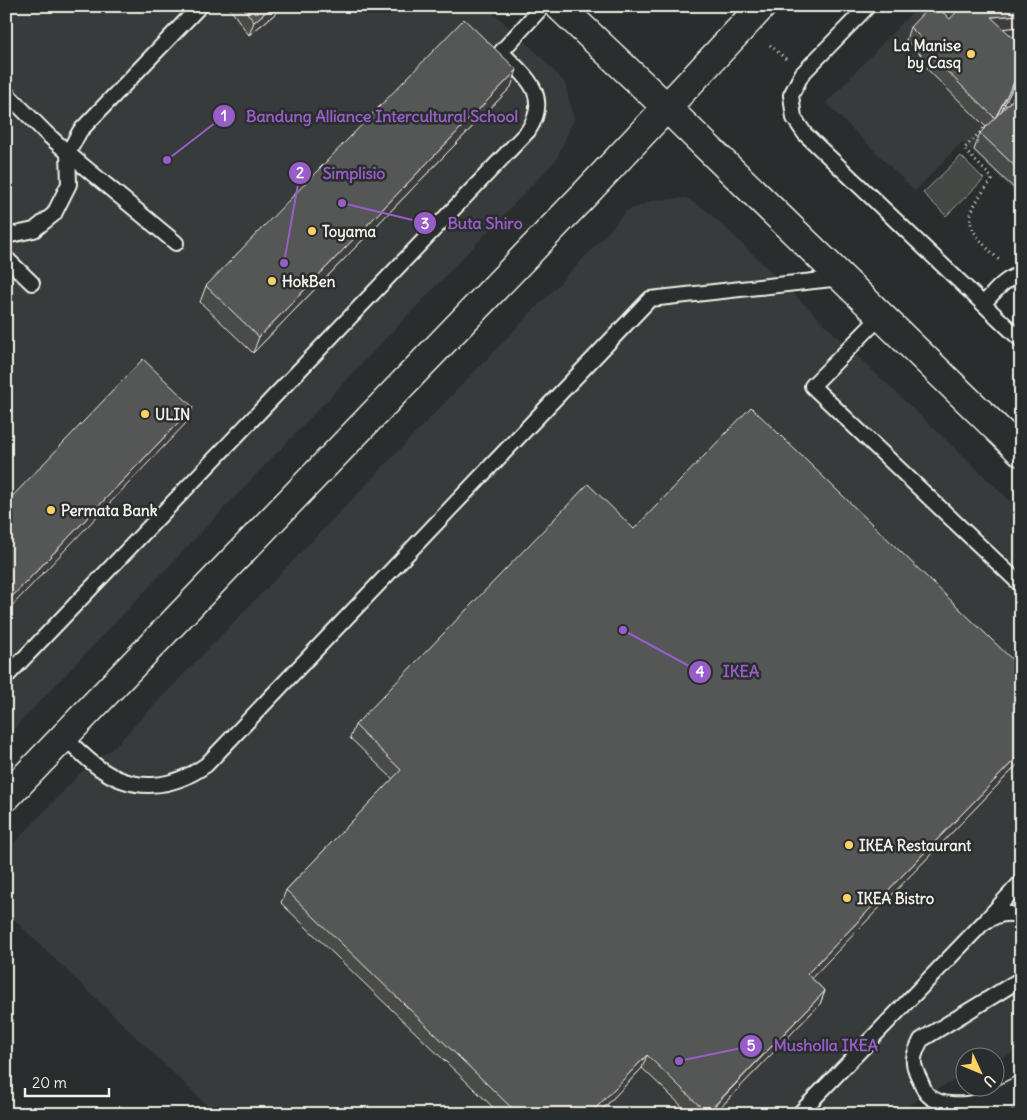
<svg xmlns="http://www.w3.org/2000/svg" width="1027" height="1120" font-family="Delius,sans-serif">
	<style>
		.built { fill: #373a3a }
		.green { fill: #444645; stroke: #9c9c96 }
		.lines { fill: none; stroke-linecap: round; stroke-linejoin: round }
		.service-casing { stroke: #f4f1e8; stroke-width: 18 }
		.tertiary-casing { stroke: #f4f1e8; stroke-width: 31 }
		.secondary-casing { stroke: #f4f1e8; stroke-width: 31 }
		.path { stroke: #f4f1e8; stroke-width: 3; stroke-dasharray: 1 4; stroke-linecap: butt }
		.service { stroke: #2a2d2e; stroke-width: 14 }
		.tertiary { stroke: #2a2d2e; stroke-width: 28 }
		.secondary { stroke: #2a2d2e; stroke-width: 28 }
		.wall { fill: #494b4a; stroke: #f4f1e8 }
		.shaded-wall { fill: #3c3d3c; stroke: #f4f1e8 }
		.building { fill: #555756; stroke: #f4f1e8 }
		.poi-dot { fill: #ffd166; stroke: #2a2d2e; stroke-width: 2 }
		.labels { text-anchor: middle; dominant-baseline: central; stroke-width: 5; stroke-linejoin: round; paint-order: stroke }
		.poi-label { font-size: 15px; font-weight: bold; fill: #f4f1e8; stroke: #2a2d2e; text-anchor: start }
		.leader { fill: none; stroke: #995dc9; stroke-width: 2 }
		.callout-dot { fill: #995dc9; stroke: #2a2d2e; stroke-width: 2 }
		.mark-label { font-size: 15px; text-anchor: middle; font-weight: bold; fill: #fff }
		.callout-label { font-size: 16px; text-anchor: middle; font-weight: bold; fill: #995dc9; stroke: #2a2d2e; stroke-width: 5; stroke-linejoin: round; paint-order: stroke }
	</style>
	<rect width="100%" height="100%" fill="#2a2d2e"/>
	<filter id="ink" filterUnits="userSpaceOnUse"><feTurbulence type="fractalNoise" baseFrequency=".02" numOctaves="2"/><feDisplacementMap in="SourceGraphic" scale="10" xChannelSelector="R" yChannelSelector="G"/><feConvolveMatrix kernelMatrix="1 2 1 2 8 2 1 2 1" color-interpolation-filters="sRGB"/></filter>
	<g filter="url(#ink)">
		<path class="built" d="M6 6H486L539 55 565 83 574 119 556 160 6 737Z
			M918 6H1021V198L962 142 915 191 826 103Z
			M686 198 706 210 729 231 849 348 1021 511V1049L995 1061 994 1058H964V1076L927 1094 897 1114H216L6 912V852L91 762 111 750 603 238 626 211 655 200Z"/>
		<path class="green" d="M961 156 984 179 946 216 923 193Z"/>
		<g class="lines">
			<defs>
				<path id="service" d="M868 6 802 74 791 95 794 118 805 134 1021 340
					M6 93 47 134 76 160 176 243
					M6 236 34 230 54 214 69 184 68 153 80 131 200 6
					M6 258 32 283
					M983 304C994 293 1005 277 1021 275
					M881 316 812 386 1021 585
					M6 677 528 131C552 95 525 76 501 52L543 6
					M64 737C75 747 86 759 99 768 134 793 172 789 206 765L650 299 841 278
					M988 918 1021 882
					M983 1101C967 1105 940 1108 927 1094 924 1091 922 1084 920 1080 911 1062 912 1058 921 1040L1021 979
					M799 1114 982 924C995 915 1006 911 1021 916"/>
				<path id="tertiary" d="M559 6 666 107 1021 452
					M6 797 586 193 762 6"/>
				<path id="secondary" d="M975 1114 1021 1090"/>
			</defs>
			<use href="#service" class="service-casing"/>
			<use href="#tertiary" class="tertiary-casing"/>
			<use href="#secondary" class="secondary-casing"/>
			<path class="path" d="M770 45 787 60
				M999 113 1021 90
				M987 125 964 149 991 177 992 180C960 220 965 226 999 260"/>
			<use href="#service" class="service"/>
			<use href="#tertiary" class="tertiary"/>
			<use href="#secondary" class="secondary"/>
		</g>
		<path class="wall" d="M228 6H285L249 35Z
			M950 19 1021 27 1003 28 1021 72 1000 113 1021 91V195L974 150 980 133 986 127 927 69 929 63 906 40 910 27Z
			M511 87 253 353 200 302 206 286Z
			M634 529 1021 668V761L811 978 825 991 820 1004 714 1114H690L642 1068 598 1114H500L281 903 286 890 393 779 350 738 355 725Z"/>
		<path class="shaded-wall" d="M273 6H285L249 35 254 22Z
			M1021 15V27L987 30 991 17Z
			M1021 69V72L991 131 995 119Z
			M517 70 511 87 253 353 259 337Z
			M193 407 188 421 6 612V603Z
			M1021 753V761L803 987 807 974Z
			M825 991 820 1004 714 1114H707Z
			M647 1055 642 1068 598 1114H590Z"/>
		<path class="building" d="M242 6H273L254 22Z
			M930 6H936L950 19 962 6H1021V15L991 17 1021 45V69L995 118 931 56 935 52 910 27Z
			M464 19 517 70 259 337 206 286Z
			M1021 91V172L980 133Z
			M143 359 193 407 6 603V503Z
			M751 407 1021 668V753L807 974 825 991 707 1113 647 1055 590 1114H518L286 890 401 770 355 725 588 484 634 529Z"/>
	</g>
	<g class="poi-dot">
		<circle cx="971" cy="54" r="5"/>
		<circle cx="312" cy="231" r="5"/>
		<circle cx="272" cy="281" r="5"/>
		<circle cx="145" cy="414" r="5"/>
		<circle cx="51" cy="510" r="5"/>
		<circle cx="849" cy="845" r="5"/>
		<circle cx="847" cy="898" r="5"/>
	</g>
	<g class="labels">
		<g class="poi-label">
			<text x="961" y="45" text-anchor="end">La Manise<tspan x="961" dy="17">by Casq</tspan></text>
			<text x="322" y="231">Toyama</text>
			<text x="282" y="281">HokBen</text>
			<text x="155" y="414">ULIN</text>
			<text x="61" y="510">Permata Bank</text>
			<text x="859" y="845">IKEA Restaurant</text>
			<text x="857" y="898">IKEA Bistro</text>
		</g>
	</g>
	<path class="leader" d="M167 160L224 116M284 263L300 173M342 203L425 223M623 630L700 672M679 1061L751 1046"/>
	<g class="callout-dot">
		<circle cx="167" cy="160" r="5"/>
		<circle cx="284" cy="263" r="5"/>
		<circle cx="342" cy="203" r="5"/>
		<circle cx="623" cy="630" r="5"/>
		<circle cx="679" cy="1061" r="5"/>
		<circle cx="224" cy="116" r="12"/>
		<circle cx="300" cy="173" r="12"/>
		<circle cx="425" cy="223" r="12"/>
		<circle cx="700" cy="672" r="12"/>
		<circle cx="751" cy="1046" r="12"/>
	</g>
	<g class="mark-label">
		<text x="224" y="121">1</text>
		<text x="300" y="178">2</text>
		<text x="425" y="229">3</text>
		<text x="700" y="677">4</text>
		<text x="751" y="1051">5</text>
	</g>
	<g class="callout-label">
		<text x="382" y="122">Bandung Alliance Intercultural School</text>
		<text x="354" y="179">Simplisio</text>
		<text x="485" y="229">Buta Shiro</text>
		<text x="741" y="677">IKEA</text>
		<text x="826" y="1051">Musholla IKEA</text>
	</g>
	<rect width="1027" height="1120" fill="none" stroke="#2a2d2e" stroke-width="25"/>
	<rect x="12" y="12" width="1002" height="1095" fill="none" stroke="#f4f1e8" stroke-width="2" filter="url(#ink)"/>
	<g transform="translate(980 1072) rotate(134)"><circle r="24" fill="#2a2d2e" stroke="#7b7b78"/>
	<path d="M0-4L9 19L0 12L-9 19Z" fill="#ffd166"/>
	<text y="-8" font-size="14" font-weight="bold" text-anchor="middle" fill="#f4f1e8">U</text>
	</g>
	<path d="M25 1088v8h84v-8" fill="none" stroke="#f4f1e8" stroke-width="2.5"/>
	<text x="32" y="1088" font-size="15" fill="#f4f1e8" stroke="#2a2d2e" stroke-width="4" paint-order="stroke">20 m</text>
</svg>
